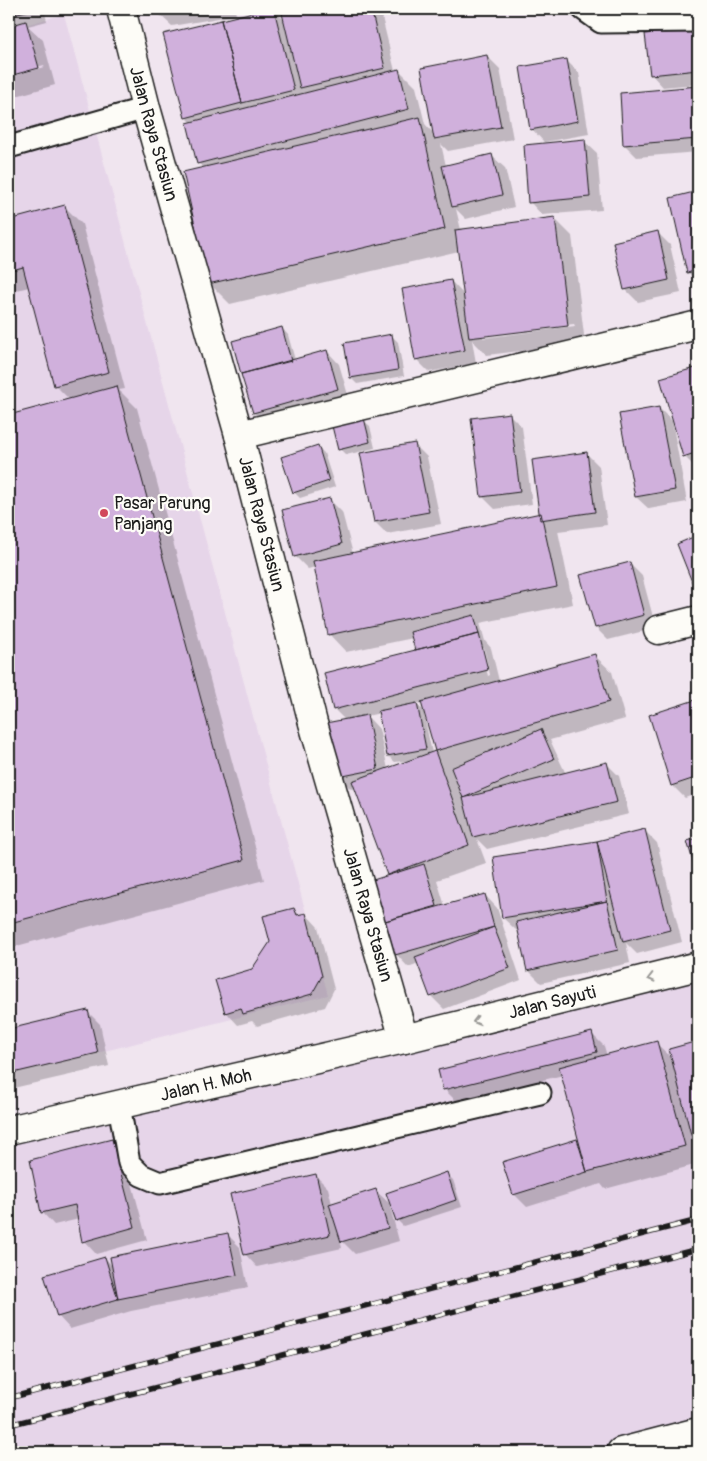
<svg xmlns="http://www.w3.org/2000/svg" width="707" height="1461" font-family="Pangolin,sans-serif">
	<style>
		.built { fill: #e6d5e9 }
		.shadow { fill: #0003; fill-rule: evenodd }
		.building { fill: #d0b0dc; stroke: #1c1c1c }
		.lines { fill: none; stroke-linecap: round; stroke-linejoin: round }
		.service-casing { stroke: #1c1c1c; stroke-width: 25 }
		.minor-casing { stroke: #1c1c1c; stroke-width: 31 }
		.service { stroke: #fdfcf7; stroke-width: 21 }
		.minor { stroke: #fdfcf7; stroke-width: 28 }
		.rail-casing { stroke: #1c1c1c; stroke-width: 5.5 }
		.rail { stroke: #fdfcf7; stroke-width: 4; stroke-dasharray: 11; stroke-linecap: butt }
		.oneway { stroke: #989794 }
		.poi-dot { fill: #d1495b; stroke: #fdfcf7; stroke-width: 2 }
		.labels { text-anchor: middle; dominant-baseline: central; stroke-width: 4.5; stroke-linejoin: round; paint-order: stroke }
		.street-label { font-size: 18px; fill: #1c1c1c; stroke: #fdfcf7 }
		.poi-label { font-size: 18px; fill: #1c1c1c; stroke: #fdfcf7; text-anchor: start }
	</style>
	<rect width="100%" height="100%" fill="#f0e5ef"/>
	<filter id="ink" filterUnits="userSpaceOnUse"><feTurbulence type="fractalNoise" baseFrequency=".02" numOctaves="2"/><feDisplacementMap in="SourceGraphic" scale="10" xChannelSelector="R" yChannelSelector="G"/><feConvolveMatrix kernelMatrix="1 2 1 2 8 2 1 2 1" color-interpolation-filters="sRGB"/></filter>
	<g filter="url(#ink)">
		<path class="built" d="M64 14 328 995 9 1075V30Z
			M698 961V1424L597 1452H9V1143Z"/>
		<path class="shadow" d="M9 9H44L47 21 28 26 43 40 55 85 9 98V77L45 67 44 65 9 75Z
			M158 9H235L236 15 172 26 159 14Z
			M259 9H273L285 21 283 9H380L395 71 399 70 416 87 425 124 434 134 487 56 500 69 513 139 448 151 441 144 446 166 492 156 505 168 514 207 466 219 456 209 461 230 555 219 572 236 585 343 487 355 472 340 476 363 429 372 416 359 451 281 464 295 459 251 230 304 209 283 204 168 198 163 192 123 186 117 262 11ZM574 324 575 326 483 338V335Z
			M448 9H465L451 11Z
			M698 30V84L663 87 651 74Z
			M566 60 579 73 589 134 544 142 532 129Z
			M698 88V152L637 157 625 145 621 95Z
			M584 141 597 153 602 210 542 215 530 202Z
			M698 193V282L688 272 672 199Z
			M65 207 82 224 125 389 119 390 137 408 264 880 9 948V417L70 400 55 385 29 287 9 292V221Z
			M657 232 670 245 681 293 638 302 626 290 614 243Z
			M282 328 288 335 295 360 327 351 339 364 350 402 266 425 254 413 233 342Z
			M392 336 398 342 404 376 357 384 351 378Z
			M698 369V468H696L684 456 661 379Z
			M659 408 672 421 687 502 649 509 636 497Z
			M510 415 522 427 532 504 495 509 483 497 473 419Z
			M363 420 370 426 375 448 346 455 340 449Z
			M414 444 427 457 441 524 387 534 375 522Z
			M317 446 324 453 335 487 300 498 294 492Z
			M587 454 599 466 607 525 558 531 573 604 480 623 485 641 491 648 499 681 594 655 612 672 625 719 550 740 566 774 607 764 619 776 629 814 487 849 477 839 486 863 437 880 445 906 485 895 497 908 521 980 444 1009 431 996 419 963 408 967 396 954 375 880 389 876 357 788 351 789 339 777 345 720 334 709 417 651 413 638 346 652 329 634 315 567 308 569 295 556 329 499 342 512 353 554 540 514ZM481 648H484L490 675 488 676ZM422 702 426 713 416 704ZM380 713 388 756 395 762 413 760 388 769 379 729 367 716ZM424 715H426L436 752 432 753Z
			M698 537V594L678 545Z
			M630 564 642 576 656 628 608 640 596 628Z
			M698 700V793L685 798 672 785 650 715Z
			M644 830 657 843 682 942 637 954 626 943 630 963 541 983 529 971 519 930H516L503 918 494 858 598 842Z
			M294 909 300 916 306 914 318 927 334 989 325 1007 257 1026 252 1021 238 1025 226 1012Z
			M88 1012 100 1024 109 1066 9 1089V1030Z
			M591 1033 604 1046 607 1056 656 1043 673 1059 670 1050 698 1043V1164L605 1189 601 1184 527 1207 514 1194 576 1140 581 1145 563 1075 457 1102 444 1089Z
			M111 1141 124 1153 147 1240 96 1254 84 1241 79 1219 54 1225 42 1212Z
			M447 1174 453 1180 462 1207 403 1226 397 1220Z
			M316 1176 328 1188 332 1204 376 1191 389 1203 399 1241 355 1254 340 1239 342 1248 257 1267 245 1254Z
			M9 1226 12 1239 9 1240Z
			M227 1234 240 1247 248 1288 131 1311 70 1329 58 1316 105 1258 112 1266Z"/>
		<path class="building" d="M9 9H35L9 15Z
			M157 9H189L158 14Z
			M265 9H274L294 90 242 103 221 20Z
			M281 9H371L385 68 300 88Z
			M221 20 242 103 185 118 163 34Z
			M26 21 39 68 9 76V26Z
			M698 28V70L650 75 645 34Z
			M487 55 501 127 434 139 421 68Z
			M567 59 578 121 530 130 520 67Z
			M399 69 409 109 197 164 187 123Z
			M698 86V139L623 145 620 93Z
			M420 117 445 229 208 284 183 172Z
			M585 139 590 197 528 203 524 145Z
			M492 154 502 195 452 207 442 166Z
			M698 191V270L687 273 670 198Z
			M65 205 109 372 54 386 23 267 9 271V220Z
			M555 217 568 326 469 338 455 230Z
			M658 231 669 280 624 290 613 242Z
			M451 280 465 350 415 360 402 289Z
			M282 327 291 361 241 374 232 341Z
			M392 334 398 370 350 378 344 343Z
			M327 350 338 389 253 413 241 374Z
			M698 367V452L683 457 660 378Z
			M117 386 244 860 10 923 9 415Z
			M659 407 675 490 635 497 619 414Z
			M510 413 520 492 481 497 471 418Z
			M364 418 370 442 338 450 332 426Z
			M415 443 429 512 374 522 360 453Z
			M318 445 329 481 293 493 281 457Z
			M587 452 595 512 540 520 532 460Z
			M330 498 342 544 294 557 282 510Z
			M541 513 557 587 328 635 313 561Z
			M698 535V597L677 544Z
			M630 562 644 615 595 628 580 575Z
			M474 615 479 634 415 650 410 632Z
			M479 634 488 670 333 710 324 673Z
			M595 654 609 702 435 751 421 702Z
			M698 699V777L671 786 649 715Z
			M417 703 426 749 387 756 378 711Z
			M367 715 378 769 338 777 326 723Z
			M541 729 554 759 463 798 451 768Z
			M435 751 469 845 387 875 352 781Z
			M607 762 617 802 473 837 463 798Z
			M645 829 670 930 623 942 597 841Z
			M698 838V878L687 841Z
			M597 841 607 901 502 918 493 857Z
			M424 864 437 906 385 921 373 880Z
			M485 894 494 927 395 955 385 921Z
			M607 901 618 950 527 971 516 922Z
			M294 908 297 915 306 913 322 976 312 994 243 1014 241 1008 225 1013 215 980 252 969 270 942 263 916Z
			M494 927 510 968 430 997 415 957Z
			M88 1010 98 1053 9 1074V1029Z
			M592 1032 597 1052 443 1090 438 1070Z
			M657 1041 685 1146 587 1172 559 1067Z
			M698 1041V1162L669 1049Z
			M112 1139 135 1227 82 1242 75 1205 41 1213 30 1160Z
			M577 1139 587 1172 513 1195 502 1162Z
			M447 1172 456 1200 396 1221 386 1193Z
			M316 1174 330 1235 244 1255 230 1194Z
			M376 1189 388 1228 341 1242 329 1204Z
			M228 1233 237 1275 118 1299 110 1257Z
			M105 1257 118 1299 57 1317 44 1275Z"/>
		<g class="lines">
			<defs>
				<path id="service" d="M583 9 601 22 698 21
					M9 147 146 108
					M119 1105 129 1163 141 1175 160 1183 540 1093"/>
				<g id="minor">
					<path id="s1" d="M121 9 146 108 239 435 313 723 404 1039"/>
					<path d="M239 435 698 325"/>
					<path d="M658 630 698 620"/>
					<path id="s2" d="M9 1130 404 1039 698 966"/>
					<path d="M621 1452 698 1432"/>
				</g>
			</defs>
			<use href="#service" class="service-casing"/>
			<use href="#minor" class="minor-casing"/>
			<use href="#service" class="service"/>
			<use href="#minor" class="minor"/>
			<defs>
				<path id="rail" d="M9 1398 698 1220
					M9 1425 698 1249"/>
			</defs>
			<use href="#rail" class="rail-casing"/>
			<use href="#rail" class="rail"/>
		</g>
		<defs><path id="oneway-chevron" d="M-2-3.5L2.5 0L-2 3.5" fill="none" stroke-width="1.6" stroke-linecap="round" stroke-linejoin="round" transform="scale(1.25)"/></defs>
		<g class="oneway">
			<use href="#oneway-chevron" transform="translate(651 978) rotate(166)"/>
			<use href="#oneway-chevron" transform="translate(476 1021) rotate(166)"/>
		</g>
	</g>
	<circle class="poi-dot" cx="104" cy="513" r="5"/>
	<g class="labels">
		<g class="street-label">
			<text stroke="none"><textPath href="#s1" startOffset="129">Jalan Raya Stasiun</textPath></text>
			<text stroke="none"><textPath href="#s1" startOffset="534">Jalan Raya Stasiun</textPath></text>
			<text stroke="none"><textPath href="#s1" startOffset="939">Jalan Raya Stasiun</textPath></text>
			<text stroke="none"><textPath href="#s2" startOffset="558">Jalan Sayuti</textPath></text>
			<text stroke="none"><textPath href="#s2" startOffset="202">Jalan H. Moh</textPath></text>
		</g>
		<g class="poi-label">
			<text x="114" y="503">Pasar Parung<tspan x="114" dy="21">Panjang</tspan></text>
		</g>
	</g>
	<rect width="707" height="1461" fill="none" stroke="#fdfcf7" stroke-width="30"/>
	<rect x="15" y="15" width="677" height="1431" fill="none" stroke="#1c1c1c" stroke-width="2" filter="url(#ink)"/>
</svg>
